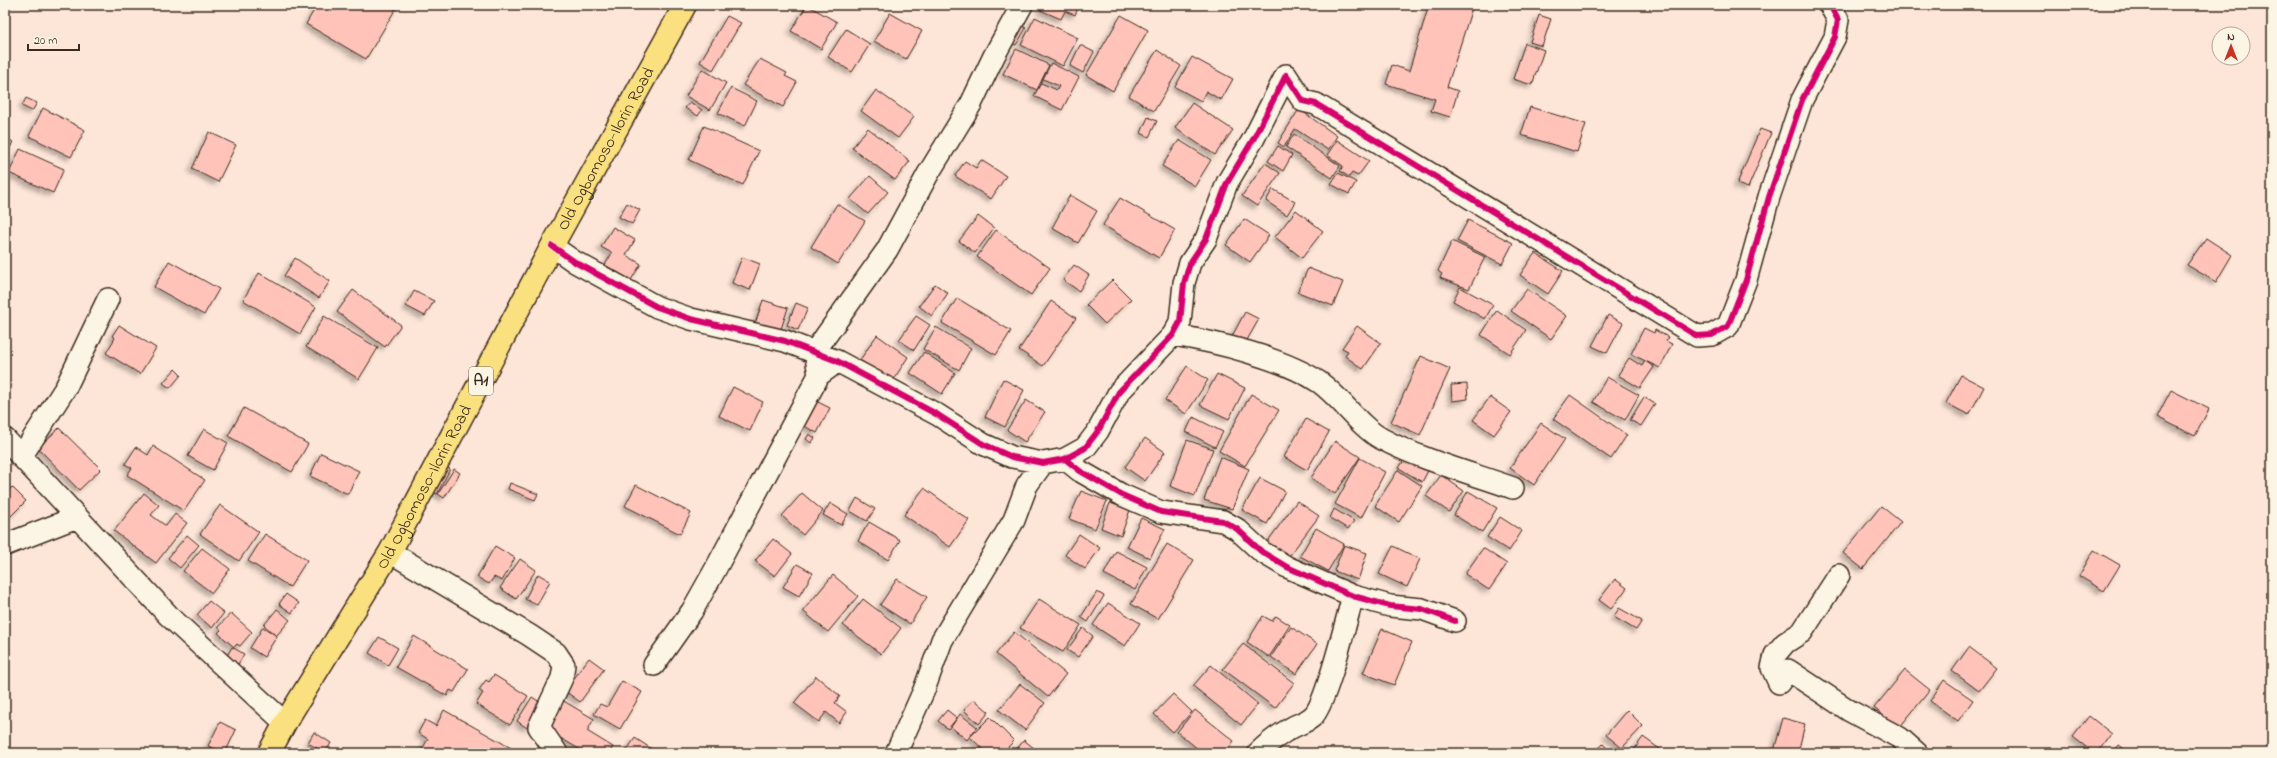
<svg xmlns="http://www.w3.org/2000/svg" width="2277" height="758" font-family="'Indie Flower',sans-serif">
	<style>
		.building { fill: #ffc3ba; stroke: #3b2a1e; filter: url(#shadow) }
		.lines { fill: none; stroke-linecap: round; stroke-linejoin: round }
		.minor-casing { stroke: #3b2a1e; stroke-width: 24 }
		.highway-casing { stroke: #3b2a1e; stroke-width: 25 }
		.minor { stroke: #fcf5e5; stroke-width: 21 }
		.highway { stroke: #fbe080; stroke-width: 22 }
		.cycleway-casing { stroke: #fcf5e5; stroke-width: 8 }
		.cycleway { stroke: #d6006c; stroke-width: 6 }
		.labels { text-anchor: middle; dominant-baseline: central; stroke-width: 3.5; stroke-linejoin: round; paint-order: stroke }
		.shield { fill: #fcf5e5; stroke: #75675a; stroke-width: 1 }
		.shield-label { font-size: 16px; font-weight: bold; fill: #3b2a1e }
		.street-label { font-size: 17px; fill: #3b2a1e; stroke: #fcf5e5 }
	</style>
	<defs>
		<filter id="shadow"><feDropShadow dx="-3.5" dy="3.5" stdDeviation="2" flood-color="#0004"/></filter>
	</defs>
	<rect width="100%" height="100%" fill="#fde6d8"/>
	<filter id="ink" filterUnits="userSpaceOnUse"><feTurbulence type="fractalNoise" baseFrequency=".025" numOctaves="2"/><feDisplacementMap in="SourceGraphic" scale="8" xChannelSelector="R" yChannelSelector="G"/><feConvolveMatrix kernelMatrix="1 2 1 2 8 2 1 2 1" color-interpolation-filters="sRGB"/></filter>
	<g filter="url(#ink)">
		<path class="building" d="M317 5H398L366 59 306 24Z
			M807 5 837 22 821 49 791 31Z
			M1042 5H1079L1075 15 1065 11 1061 19 1040 10Z
			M1429 5H1473L1447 87 1458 91 1450 117 1431 111 1435 99 1386 84 1392 65 1409 71Z
			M890 13 922 31 906 59 874 41Z
			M1121 15 1148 30 1113 91 1086 75Z
			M1539 15 1551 19 1542 46 1530 42Z
			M727 16 741 23 713 70 700 62Z
			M1035 17 1078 38 1063 66 1021 45Z
			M1017 23 1026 28 1016 45 1008 41Z
			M846 29 870 44 852 72 828 57Z
			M1525 43 1544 50 1532 85 1513 79Z
			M1080 45 1094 52 1083 73 1070 66Z
			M1016 49 1049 65 1037 90 1003 74Z
			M1157 50 1181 66 1154 111 1129 96Z
			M1192 57 1233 79 1221 100 1206 91 1201 101 1175 87Z
			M760 59 787 73 785 76 797 82 783 107 743 85Z
			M1051 63 1079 77 1062 110 1034 96 1041 83 1057 90 1059 86 1043 79Z
			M702 69 726 83 710 110 686 96Z
			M731 88 757 101 745 126 718 113Z
			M876 90 914 117 898 138 861 111Z
			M26 98 37 103 32 111 22 106Z
			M690 102 702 110 698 116 685 108Z
			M1192 103 1233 130 1215 155 1175 128Z
			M1530 107 1586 124 1577 152 1521 135Z
			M43 108 85 130 71 157 29 136Z
			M1299 109 1337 136 1328 150 1295 129 1284 147 1278 143Z
			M1148 117 1157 121 1149 137 1141 133Z
			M704 126 759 151 743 185 689 160Z
			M868 128 910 161 895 180 852 148Z
			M1760 129 1771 133 1748 188 1737 184Z
			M209 132 236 145 218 182 192 169Z
			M1294 134 1340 166 1332 178 1286 147Z
			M5 137 13 142 5 157Z
			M1179 140 1211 160 1195 186 1162 166Z
			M1337 140 1369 161 1358 176 1352 173 1349 177 1340 171 1343 166 1327 155Z
			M1278 146 1292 155 1283 171 1268 161Z
			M20 149 64 169 53 193 9 173Z
			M981 160 1006 176 991 199 955 176 965 161 976 168Z
			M1265 163 1280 173 1257 206 1242 196Z
			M1338 173 1356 182 1349 194 1331 184Z
			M870 176 888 192 868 214 850 199Z
			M1273 189 1295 202 1287 215 1266 201Z
			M1070 195 1097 211 1078 243 1052 228Z
			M1120 198 1175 230 1159 258 1103 225Z
			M627 203 640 210 632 224 619 217Z
			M837 204 865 221 838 264 811 247Z
			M1296 210 1323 231 1302 258 1275 237Z
			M978 216 994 228 975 253 959 241Z
			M1244 219 1269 235 1250 262 1226 245Z
			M1468 220 1513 243 1502 264 1457 241Z
			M613 227 635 240 626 255 641 264 631 280 605 265 612 253 601 247Z
			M996 230 1050 268 1031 295 977 257Z
			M2206 238 2232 255 2216 282 2187 265Z
			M1452 241 1485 257 1469 289 1440 278 1442 274 1438 271Z
			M1535 253 1563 271 1548 294 1520 275Z
			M742 257 760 264 750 290 732 283Z
			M295 258 330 281 319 298 284 276Z
			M169 261 219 289 204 315 154 287Z
			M1074 265 1089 275 1079 291 1063 280Z
			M1308 268 1343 282 1333 306 1298 292Z
			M259 273 316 307 300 334 243 300Z
			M1112 280 1131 299 1105 324 1086 305Z
			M935 284 948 293 932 316 919 306Z
			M1460 287 1493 305 1485 319 1453 301Z
			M1527 289 1567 316 1551 339 1511 311Z
			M353 290 401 325 385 347 337 312Z
			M414 291 434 301 425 316 406 306Z
			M957 298 1011 331 996 355 942 323Z
			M763 300 788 308 779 335 754 327Z
			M1051 301 1076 318 1043 366 1019 350Z
			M796 303 808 308 798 330 787 325Z
			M1497 310 1526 330 1510 354 1481 335Z
			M1245 312 1259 319 1243 347 1230 340Z
			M1608 315 1623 323 1607 353 1592 346Z
			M324 316 378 348 359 379 306 347Z
			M916 316 930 325 914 350 899 340Z
			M119 325 156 348 140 374 106 353 115 338 112 336Z
			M1357 326 1381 343 1363 369 1345 356 1348 351 1342 348Z
			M936 327 971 348 959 370 923 349Z
			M1644 328 1654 333 1655 330 1668 337 1666 341 1672 344 1660 368 1631 354Z
			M877 335 908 357 892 382 860 360Z
			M924 352 955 373 942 394 910 373Z
			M1421 356 1450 369 1420 435 1391 422Z
			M1629 358 1642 366 1645 361 1654 367 1640 388 1618 375Z
			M1187 366 1208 380 1186 414 1165 400Z
			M175 369 181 375 170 388 163 383Z
			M1217 374 1245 388 1229 419 1200 405Z
			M1961 375 1984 387 1969 415 1946 403Z
			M1607 377 1639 395 1625 420 1593 402Z
			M1003 379 1024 390 1005 427 985 417Z
			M1467 384 1468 399 1452 401 1451 385Z
			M733 387 763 402 750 431 719 416Z
			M2171 390 2209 409 2195 436 2157 417Z
			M1251 394 1279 410 1245 466 1219 451Z
			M1570 395 1627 435 1611 459 1553 419Z
			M1490 397 1511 412 1494 435 1473 420Z
			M1644 397 1655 404 1641 426 1630 420Z
			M812 399 830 408 817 433 799 423Z
			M1026 400 1045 412 1025 442 1007 430Z
			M244 408 308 444 292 472 228 436Z
			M1193 417 1223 432 1215 447 1186 432Z
			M1306 419 1329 432 1307 470 1284 457Z
			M1541 423 1565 439 1534 485 1510 468Z
			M59 428 101 469 79 490 38 448Z
			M204 429 228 443 213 470 188 456Z
			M809 434 815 438 811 443 806 439Z
			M1145 438 1165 452 1145 481 1125 467Z
			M1187 440 1213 449 1195 496 1170 486Z
			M1335 441 1360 457 1335 494 1311 478Z
			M153 446 205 480 184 511 127 475 132 468 125 464 136 447 148 455Z
			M321 453 359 471 348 494 310 476Z
			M1408 454 1430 467 1422 482 1399 468Z
			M1220 457 1249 469 1232 509 1204 500Z
			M1360 458 1385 472 1361 518 1335 504Z
			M444 466 450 469 437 494 430 491Z
			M454 469 460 473 444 498 438 494Z
			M1398 470 1422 486 1399 522 1375 506Z
			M1441 475 1464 491 1449 512 1426 496Z
			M1260 478 1285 491 1267 524 1242 510Z
			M510 483 538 494 535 500 508 489Z
			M636 485 691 513 680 534 625 506Z
			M12 487 26 501 5 522V494Z
			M924 488 969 520 950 547 904 515Z
			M1081 491 1107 501 1095 529 1069 519Z
			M1468 491 1497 508 1482 532 1454 515Z
			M144 493 159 505 151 515 166 526 175 514 187 523 156 563 114 531Z
			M802 493 823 511 803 535 782 516Z
			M857 498 875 509 867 521 850 511Z
			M1297 501 1319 516 1284 563 1263 548Z
			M830 503 848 514 841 525 823 515Z
			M1110 503 1130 510 1121 536 1101 528Z
			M220 505 259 532 239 561 200 534Z
			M1881 506 1901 522 1863 569 1843 553Z
			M1334 509 1354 521 1348 529 1330 518Z
			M1500 517 1522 531 1509 551 1487 537Z
			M1141 518 1165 529 1150 558 1127 547Z
			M869 522 900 540 888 560 858 541Z
			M1316 528 1344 544 1328 571 1300 556Z
			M265 534 307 560 290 587 248 561Z
			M1079 534 1100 548 1085 569 1065 555Z
			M187 535 199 545 180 568 168 558Z
			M773 539 792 554 775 576 755 561Z
			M1167 544 1194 560 1158 619 1131 604Z
			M1344 545 1367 553 1358 580 1334 571Z
			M495 546 515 558 502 581 494 577 489 584 477 577Z
			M1393 546 1420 559 1407 587 1379 574Z
			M202 548 230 569 212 593 183 571Z
			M1483 548 1507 564 1489 590 1465 574Z
			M2094 550 2120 565 2104 591 2079 576Z
			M1116 551 1147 567 1135 590 1104 574Z
			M520 559 536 570 516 599 500 588Z
			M797 564 813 573 799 596 783 587Z
			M538 574 550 581 537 605 525 599Z
			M833 575 858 596 828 632 803 611Z
			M897 579 927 597 910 624 880 605Z
			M1615 579 1627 588 1611 609 1599 600Z
			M1097 592 1104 596 1088 622 1081 617Z
			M286 594 299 603 292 613 279 604Z
			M863 599 901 628 881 654 843 625Z
			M1039 599 1081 625 1063 652 1020 628Z
			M209 601 224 613 212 628 197 615Z
			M1108 603 1140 623 1125 646 1093 625Z
			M1619 608 1642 621 1636 630 1614 617Z
			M277 609 290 620 276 636 264 625Z
			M231 613 252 632 240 646 237 644 234 647 218 633 221 630 218 627Z
			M1263 616 1272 621 1276 616 1290 625 1269 657 1247 642Z
			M263 627 277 636 264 657 250 648Z
			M1291 627 1317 644 1296 674 1271 657Z
			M1083 628 1093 636 1078 657 1067 650Z
			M1382 629 1412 642 1394 685 1363 673Z
			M1014 632 1066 674 1048 697 996 654Z
			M414 636 468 669 454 692 450 690 447 696 396 667Z
			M379 637 398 648 388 665 369 653Z
			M1243 644 1294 683 1275 708 1223 669Z
			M232 647 244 654 236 668 224 661Z
			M1969 647 1997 668 1979 691 1952 671Z
			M589 658 604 669 580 702 565 691Z
			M1211 665 1258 704 1241 725 1193 686Z
			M1905 670 1930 690 1899 728 1874 708Z
			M494 675 528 696 510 725 476 704 483 693 479 690 486 680 489 682Z
			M816 676 840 696 835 703 847 712 839 723 826 712 819 722 794 703Z
			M1944 680 1973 700 1958 721 1930 701Z
			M622 681 642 692 620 729 594 714 600 704 607 707Z
			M1020 684 1045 703 1025 730 999 710Z
			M1173 694 1192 712 1173 732 1154 714Z
			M532 697 543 704 527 728 517 721Z
			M974 699 989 712 979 724 964 710Z
			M562 700 594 719 587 731 613 747 609 753H586L545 729Z
			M444 710 520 753H420L428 739 418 733 425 720 436 726Z
			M947 710 957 718 948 729 938 721Z
			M1195 710 1234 741 1225 753H1203L1177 732Z
			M1627 710 1643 726 1622 748 1606 735Z
			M960 714 977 727 967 740 951 727Z
			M2089 716 2112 734 2098 753H2094L2073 737Z
			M990 717 1014 741 1002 753H987L970 737Z
			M1783 718 1805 724 1798 753 1774 751Z
			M220 722 236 730 225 753 208 746Z
			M314 732 331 743 325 753 308 743Z
			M1643 737 1664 752 1663 753H1632Z
			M635 738 658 753H625Z
			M1024 740 1040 753H1014Z
			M1603 744 1612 753H1594Z
			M2119 745 2130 753H2113Z"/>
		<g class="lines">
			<defs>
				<path id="minor" d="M552 246 575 262 657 307 691 319 785 341 837 361 938 415 983 444 1012 457 1043 463 1065 459 1085 448 1098 431 1119 392 1173 335 1180 322 1184 283 1190 263 1206 239 1227 183 1254 138 1286 75 1303 101 1316 104 1697 336 1712 335 1728 326 1746 280 1769 197 1802 100 1835 37 1838 20 1830 5
					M1173 335C1216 342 1283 358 1319 382 1342 398 1358 426 1382 439 1422 460 1471 473 1513 488
					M819 375 815 351 887 250 928 174 971 104 994 56 1022 5
					M5 439 169 616 285 723
					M21 457 66 387 108 299
					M1065 459 1080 471 1122 495 1161 512 1223 521 1237 529 1262 552 1287 567 1353 596 1390 606 1422 609 1455 621
					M5 545 77 517
					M390 552 529 635 556 653 564 665 562 678 539 727 557 753
					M1839 575 1802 632 1785 643 1775 655 1772 668 1779 683 1788 670 1850 711 1900 738 1917 753
					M654 665 692 611 715 570 819 375 830 367
					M896 753 924 690 942 640 1014 520 1027 485 1043 463
					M1258 753C1268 743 1280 734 1293 727 1299 724 1306 722 1312 717 1326 706 1347 617 1353 596"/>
				<g id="highway">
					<path id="s1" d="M269 753 285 723 390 552 552 246 685 5"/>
				</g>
			</defs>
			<use href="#minor" class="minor-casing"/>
			<use href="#highway" class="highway-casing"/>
			<use href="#minor" class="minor"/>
			<use href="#highway" class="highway"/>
			<defs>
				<path id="cycleway" d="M552 246 575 262 657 307 691 319 785 341 837 361 938 415 983 444 1012 457 1043 463 1065 459 1085 448 1098 431 1119 392 1173 335 1180 322 1184 283 1190 263 1206 239 1227 183 1254 138 1286 75 1303 101 1316 104 1697 336 1712 335 1728 326 1746 280 1769 197 1802 100 1835 37 1838 20 1830 5
					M1065 459 1080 471 1122 495 1161 512 1223 521 1237 529 1262 552 1287 567 1353 596 1390 606 1422 609 1455 621"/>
			</defs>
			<use href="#cycleway" class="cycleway-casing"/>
			<use href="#cycleway" class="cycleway"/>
		</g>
	</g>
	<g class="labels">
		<rect class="shield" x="469" y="367" width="24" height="28" rx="3"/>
		<g class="shield-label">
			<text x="481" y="381">A1</text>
		</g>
		<g class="street-label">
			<text stroke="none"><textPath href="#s1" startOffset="692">Old Ogbomoso-Ilorin Road</textPath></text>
			<text stroke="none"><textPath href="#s1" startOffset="308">Old Ogbomoso-Ilorin Road</textPath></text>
		</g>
	</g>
	<rect width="2277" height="758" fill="none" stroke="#fcf5e5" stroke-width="20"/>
	<rect x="10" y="10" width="2257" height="738" fill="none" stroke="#3b2a1e" stroke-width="1.5" filter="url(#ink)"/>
	<g transform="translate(2231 46)"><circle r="19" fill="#fcf5e5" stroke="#afa495"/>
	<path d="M0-3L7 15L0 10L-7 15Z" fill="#c8321e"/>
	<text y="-6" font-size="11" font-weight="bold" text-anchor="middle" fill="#3b2a1e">N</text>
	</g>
	<path d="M28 44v6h51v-6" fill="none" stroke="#3b2a1e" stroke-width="2"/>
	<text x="34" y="44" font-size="12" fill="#3b2a1e" stroke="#fcf5e5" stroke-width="3" paint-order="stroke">20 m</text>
</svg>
